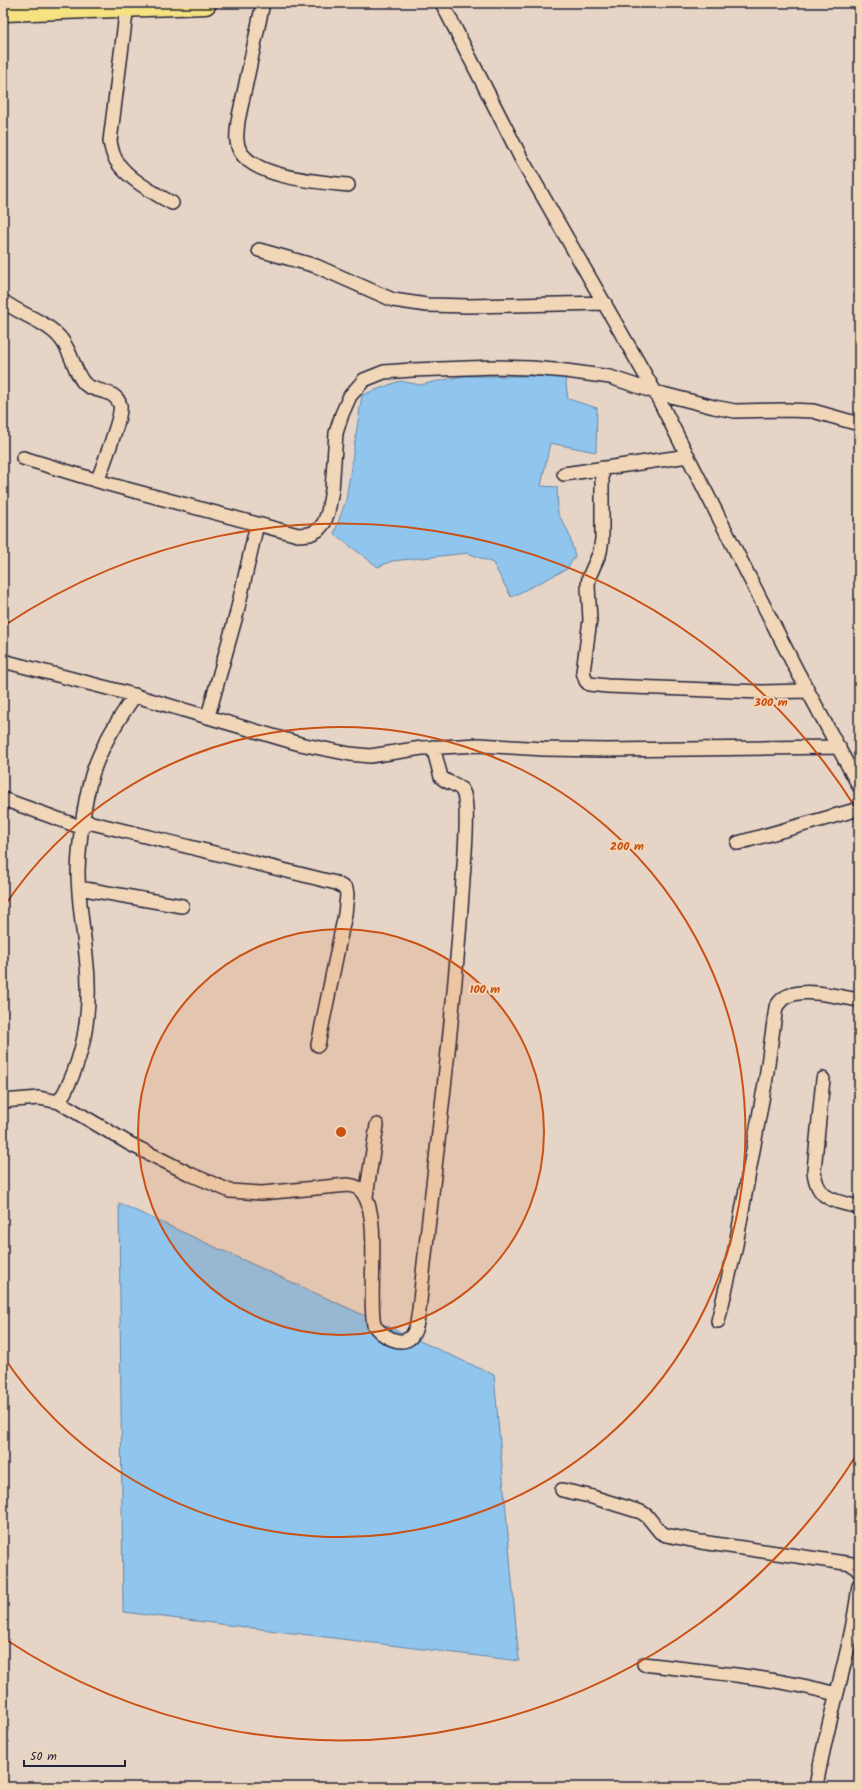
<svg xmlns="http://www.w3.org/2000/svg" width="862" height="1790" font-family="Kalam,sans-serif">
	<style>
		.water { fill: #90c6ee; stroke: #6484a6 }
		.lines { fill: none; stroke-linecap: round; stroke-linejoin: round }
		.minor-casing { stroke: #22223b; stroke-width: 16 }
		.trunk-casing { stroke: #22223b; stroke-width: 25 }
		.minor { stroke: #f1d7b8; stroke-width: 13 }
		.trunk { stroke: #f7e281; stroke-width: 22 }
		.ring { fill: none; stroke: #ca5113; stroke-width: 2 }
		.centre { fill: #ca5113; stroke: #f1d7b8; stroke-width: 2 }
		.ring-label { font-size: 12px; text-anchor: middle; font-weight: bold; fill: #ca5113; stroke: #f1d7b8; stroke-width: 4; stroke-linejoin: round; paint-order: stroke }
	</style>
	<rect width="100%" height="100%" fill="#e6d5c6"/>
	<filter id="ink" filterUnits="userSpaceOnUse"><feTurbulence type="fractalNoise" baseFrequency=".025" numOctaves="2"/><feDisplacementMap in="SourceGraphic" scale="8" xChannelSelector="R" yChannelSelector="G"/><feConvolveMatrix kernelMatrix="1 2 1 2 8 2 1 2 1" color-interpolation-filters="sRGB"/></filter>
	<g filter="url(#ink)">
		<path class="water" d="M462 376H565L568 399 597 408 596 452 550 443 541 486 557 487 558 514 568 531 575 556 567 569 511 597 493 563 468 553 392 561 378 567 334 534 346 500 362 395 400 381 420 385Z
			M119 1203 494 1375 519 1661 123 1612Z"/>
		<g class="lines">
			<defs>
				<path id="minor" d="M263 3 238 121C237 132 235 142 240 151 255 178 321 182 348 185
					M442 3 521 158 655 392 795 667 859 786
					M127 6 110 141C111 146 112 152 114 156 121 175 155 194 172 203
					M259 250 316 266 393 300 427 305 469 306 605 303
					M3 301C21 315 48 322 61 339 72 352 75 375 85 384 95 393 116 389 120 405 123 415 102 467 98 480
					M23 458 108 484 298 535 310 534 318 530 324 523 328 512 332 490 336 433 342 414 350 396 364 380 384 372 412 370 496 367 531 368 566 371 610 377 655 392 714 407 735 411 788 410 813 411 859 424
					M602 468V539L600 552 589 577 588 586 590 620 583 672 586 681 589 684 607 686 761 692 808 691
					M564 474 688 456
					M3 661 119 691 300 744 350 754 370 756 422 748 479 745 544 749 607 750 839 747
					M208 716 236 616 257 524
					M3 799 83 828
					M84 821 336 883 346 889 347 895 345 914 318 1045
					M738 843 859 809
					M79 888 182 906
					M823 1079 814 1170C816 1200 834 1201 859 1207
					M3 1101 39 1098 59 1102 130 1144 190 1174 230 1191 262 1193 348 1185C352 1186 357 1186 359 1189 383 1208 367 1293 374 1325 380 1335 404 1350 413 1334 417 1328 418 1318 419 1310 434 1167 454 1023 463 879 464 861 470 807 463 792 459 783 447 784 441 777L433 747
					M59 1102C86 1058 92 1006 86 955 83 927 78 899 78 871 79 843 84 802 92 775 101 746 118 720 135 695
					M366 1196 377 1125
					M718 1321 735 1250 766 1078 776 1007C778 1004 781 1000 784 998 802 986 839 997 859 1000
					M562 1490 589 1496 641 1512 647 1516 660 1532 666 1535 701 1542 852 1564 859 1571
					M644 1664C708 1672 774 1677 836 1694
					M816 1787C827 1719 851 1654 859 1585"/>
				<path id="trunk" d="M3 10 205 3"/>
			</defs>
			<use href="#minor" class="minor-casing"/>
			<use href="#trunk" class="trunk-casing"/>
			<use href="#minor" class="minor"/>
			<use href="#trunk" class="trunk"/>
		</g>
	</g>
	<circle cx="341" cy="1132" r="203" fill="#ca5113" fill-opacity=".12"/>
	<g class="ring">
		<circle cx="341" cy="1132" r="203"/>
		<path d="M3 908A405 405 0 1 1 3 1356"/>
		<path d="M857 1454A608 608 0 0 1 5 1639M5 625A608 608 0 0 1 857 810"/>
	</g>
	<circle cx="341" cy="1132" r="6" class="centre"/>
	<g class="ring-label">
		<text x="771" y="706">300 m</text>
		<text x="627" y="850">200 m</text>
		<text x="485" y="993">100 m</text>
	</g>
	<rect width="862" height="1790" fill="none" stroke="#f1d7b8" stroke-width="16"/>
	<rect x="8" y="8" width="846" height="1774" fill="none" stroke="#22223b" stroke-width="1.5" filter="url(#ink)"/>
	<path d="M24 1760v6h101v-6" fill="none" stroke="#22223b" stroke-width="2"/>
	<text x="30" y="1760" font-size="12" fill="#22223b" stroke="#f1d7b8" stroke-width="3" paint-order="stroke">50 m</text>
</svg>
